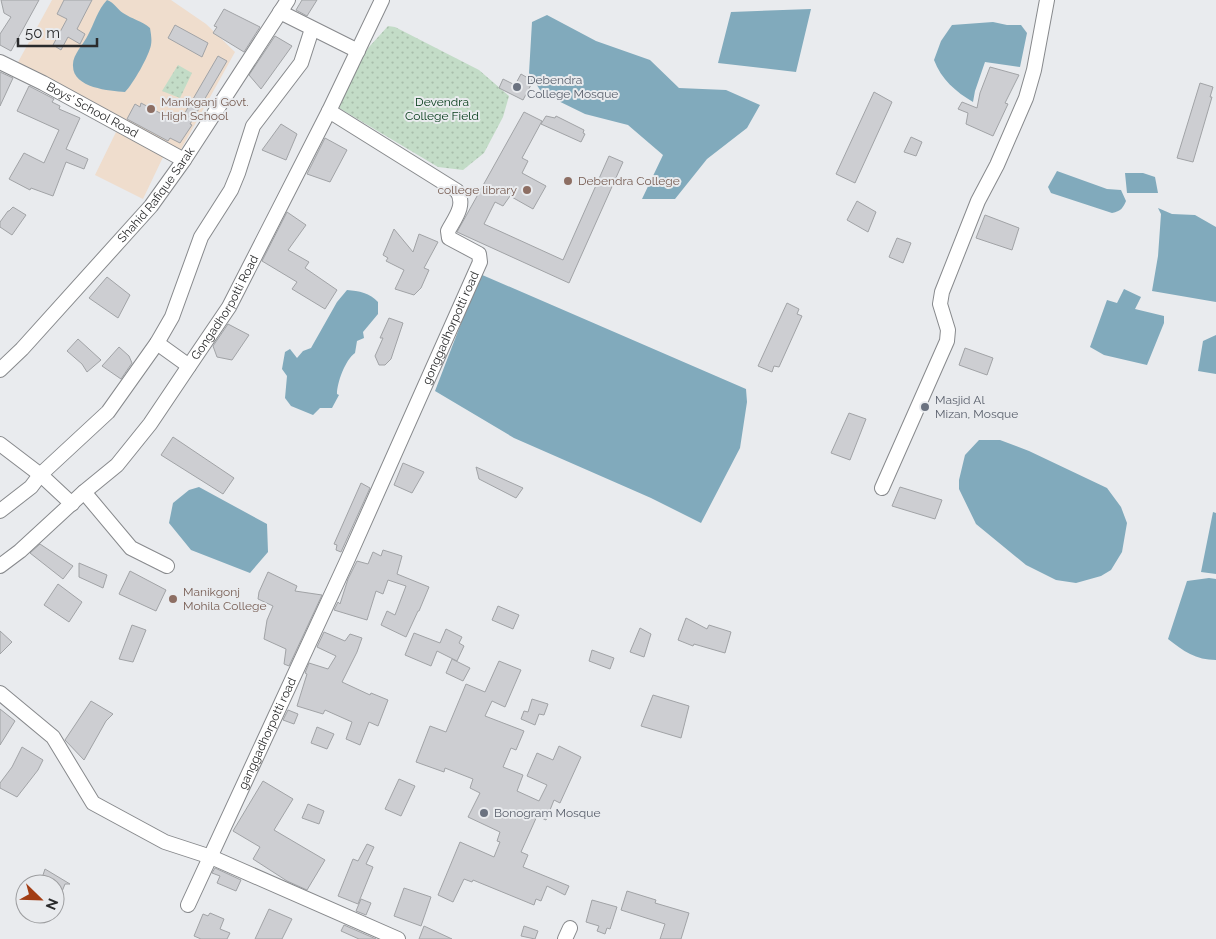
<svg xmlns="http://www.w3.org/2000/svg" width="1216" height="939" font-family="Raleway,sans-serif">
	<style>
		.education { fill: #efddcd }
		.park { fill: url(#park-dots) }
		.water { fill: #81aabc }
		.building { fill: #cdced2; stroke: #a1a3a6 }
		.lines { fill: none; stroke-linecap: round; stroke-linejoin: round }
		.minor-casing { stroke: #87898c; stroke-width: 16 }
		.minor { stroke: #fff; stroke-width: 14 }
		.worship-dot { fill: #6b7280; stroke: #e9ebee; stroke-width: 2 }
		.education-dot { fill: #8d6e63; stroke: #e9ebee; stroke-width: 2 }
		.labels { text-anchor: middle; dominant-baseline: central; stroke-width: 4; stroke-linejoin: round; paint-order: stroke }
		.worship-label { font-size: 12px; fill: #5b616d; stroke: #e9ebee; text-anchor: start }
		.education-label { font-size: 12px; fill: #785e54; stroke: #e9ebee; text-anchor: start }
		.park-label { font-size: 12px; fill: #003815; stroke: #e9ebee }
		.street-label { font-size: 12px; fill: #2a2b2c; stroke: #e9ebee }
	</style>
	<defs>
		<pattern id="park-dots" width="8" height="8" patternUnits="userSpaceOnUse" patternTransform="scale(1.25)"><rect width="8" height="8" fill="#c3dcc7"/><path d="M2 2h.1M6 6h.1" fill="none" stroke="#a8bdab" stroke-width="1.8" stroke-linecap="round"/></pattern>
	</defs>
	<rect width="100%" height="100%" fill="#e9ebee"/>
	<path class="education" d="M52 0H171L206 24 235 52 179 153 17 64Z
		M116 132 164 155 143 199 95 175Z"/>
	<path class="park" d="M388 26 395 27 479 70 509 96 503 117 484 153 463 170 438 167 339 108 347 79 369 47Z
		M178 65 192 73 180 98 162 91Z"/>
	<path class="water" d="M107 0C115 3 117 9 123 13 132 19 142 21 150 28 151 34 152 40 151 45 149 56 133 84 125 92 110 91 73 88 73 66 72 55 84 44 88 35 94 24 98 9 107 0Z
		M811 9 796 72 718 63 731 12Z
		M547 15 596 41 650 60 679 88 726 90 760 105 747 128 707 159 675 199H642L663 155 628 125 585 114 542 93 529 73 532 22Z
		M993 22 1007 25H1021L1027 33 1020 67 985 62 975 91 973 102C956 92 941 79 934 60L941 41 952 25Z
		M1057 171 1107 189 1121 190 1126 201C1123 208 1121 211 1112 213L1051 193 1048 187Z
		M1125 173H1143L1155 177 1158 193H1127Z
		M1158 208 1172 214 1195 215 1216 227V302L1152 291 1158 256 1161 214Z
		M480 274 746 389 747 402 740 448 701 523 651 498 514 438 435 391Z
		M1124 289 1141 297 1135 309 1164 316V323L1147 365 1104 355 1090 347 1107 300 1117 303Z
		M347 290C359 291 370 293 378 302V314L363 332 364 338 357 341 355 353C345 360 337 383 337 394L339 395 332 408H320L313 415 291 406 285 398 287 376 282 369 285 352 290 349 297 358 303 351 311 348 337 302Z
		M1216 335V374L1198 371 1203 341Z
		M979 440H1000L1029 451 1107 488 1121 507 1127 523 1122 552 1111 570 1101 576 1076 583 1056 580 1026 565 976 524 959 489V480L965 455Z
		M199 487 267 524 268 552 250 573 191 550 169 523 173 503 189 490Z
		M1213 512 1216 513V574L1201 572Z
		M1209 578 1216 579V660C1196 660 1183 651 1168 639L1187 581Z"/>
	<path class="building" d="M1 0H39L11 51 0 45V34L11 17 4 13Z
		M64 0H92L77 29 85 34 80 44 68 37 61 50 53 45 67 19 57 14Z
		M302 0H317L307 16 296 10Z
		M224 9 260 27 244 52 213 33 217 27 214 26Z
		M175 25 208 43 202 57 168 38Z
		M275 36 292 46 261 89 249 75Z
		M218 56 227 61 190 124 192 125 180 143 170 138 168 141 127 119 135 104 140 107 141 103 179 123Z
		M990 67 1019 75 1005 103 1008 104 993 136 966 124 968 113 958 109 962 102 977 108 980 93Z
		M0 72 13 78 0 106Z
		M521 74 533 81 523 100 499 88 503 79 515 85Z
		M1200 83 1213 87 1210 97H1212L1193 162 1177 158Z
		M29 86 54 99 52 102 60 106 59 109 80 118 66 149 88 159 84 169 66 162 53 196 31 188 30 190 9 179 24 153 44 163 59 130 17 111Z
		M874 92 892 102 855 183 836 174Z
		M524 112 542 121 522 158 528 161 522 173 546 186 533 209 510 196 503 206 495 202 484 224 563 260 609 156 623 162 569 283 457 232Z
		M546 116 555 118 556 116 584 130 583 133 585 134 581 142 541 124Z
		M281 124 297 134 286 160 262 150Z
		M911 137 922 142 916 156 904 152Z
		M325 138 347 150 330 182 307 174Z
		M857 201 876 212 868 232 847 220Z
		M13 207 26 215 12 235 0 227V222L8 211H9Z
		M287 212 306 225 288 250 309 262 305 268 337 290 325 309 292 289 297 282 262 261Z
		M985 215 1019 228 1012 250 976 238Z
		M394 229 413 252 419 234 438 242 424 268 429 270 421 288 414 295 395 289 404 270 386 261 388 258 383 255Z
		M897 238 911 243 903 263 889 257Z
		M107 277 130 295 118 318 89 298Z
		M787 303 799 309 797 314 802 316 779 367 774 366 772 372 758 366Z
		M389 318 403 323 391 359 385 365H379L375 356 383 338H380Z
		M228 324 249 335 232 360 217 357 213 346Z
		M78 339 101 360 87 372 82 364 67 351Z
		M119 347 129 356 132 363 121 379 102 366Z
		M965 348 993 358 987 375 959 365Z
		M849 413 866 419 850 460 831 453Z
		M173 437 234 478 223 494 161 455Z
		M403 463 424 472 412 493 394 485Z
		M476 467 523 488 516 498 479 479Z
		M361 483 370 488 341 552 336 550 337 545 334 544Z
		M900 487 942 500 935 519 892 506Z
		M40 544 73 566 63 579 30 553Z
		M383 550 402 556 397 574 429 587 419 611H418L406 637 381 625 387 611 395 615 406 586 388 580 383 594 376 591 367 620 334 610 338 602 340 604 348 579 357 561 368 564 373 552 381 556Z
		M79 563 107 575 103 588 79 577Z
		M130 571 166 590 156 611 119 594Z
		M268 572 297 586 295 591 322 595 289 666 284 664 286 649 264 639 267 620 273 606 258 599 259 592Z
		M58 584 82 602 69 622 44 605Z
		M498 606 519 615 513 629 492 620Z
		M686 618 707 629 709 625 731 632 725 653 694 644 693 646 678 640Z
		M132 625 146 630 133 662 119 659Z
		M640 628 651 634 644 657 630 652Z
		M446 629 462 637 459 643 464 646 457 661 437 651 431 666 405 655 414 633 440 643Z
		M0 631 12 642 0 654Z
		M324 632 345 641 350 634 362 638 357 652 342 682 370 695 371 693 388 700 378 726 369 722 360 745 346 739 352 722 325 710 323 714 297 706 307 674 305 673 309 663 328 669 336 656 317 647Z
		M592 650 614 658 610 669 589 661Z
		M452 659 470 668 463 681 446 673Z
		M499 661 521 670 505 707 492 701 485 716 524 731 516 750 511 748 503 767 523 775 517 791 539 801 547 785 527 776 537 753 553 760 559 746 581 757 560 803 554 800 546 820 537 816 521 852 528 855 523 867 569 886 565 895 547 886 541 901 536 899 534 905 473 880 472 882 464 879 453 902 438 895 460 842 494 857 500 842 497 841 500 832 468 817 480 793 470 788 473 779 445 768 444 772 416 762 430 726 446 732 466 684 485 692Z
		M653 695 689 706 681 738 641 726Z
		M532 699 548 704 544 715 539 714 535 725 521 719 524 711 528 712Z
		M91 701 113 714 106 721 84 760 65 740Z
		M0 709 15 721 0 745Z
		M288 710 298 714 294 724 283 720Z
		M317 727 334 734 327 749 311 743Z
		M22 747 43 760 38 770 17 797 0 788V783L12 767Z
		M399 779 415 786 401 816 385 809Z
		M263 781 293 799 274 830 325 860 307 890 287 881 253 859 260 847 233 831Z
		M308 804 324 811 319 824 302 818Z
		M367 844 374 847 366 864 373 867 358 904 338 896 353 859 358 861Z
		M215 868 241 880 236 891 217 883 220 876 212 873Z
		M45 869 70 884H65L61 894 55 892V884H40Z
		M404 888 431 897 421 926 394 916Z
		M627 891 656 900 655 903 689 913 681 939H660L665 924 621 910Z
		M361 899 371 903 366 915 356 911Z
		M592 900 617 907 610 929 607 928 605 934 597 931 599 926 586 922Z
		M269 909 292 919 282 939H255Z
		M210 913 224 919 220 929 230 933 227 939H201L194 936 203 914 208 916Z
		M344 925 376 939H359L341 931Z
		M424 926 452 939H419Z
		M524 926 538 931 535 939 521 936Z"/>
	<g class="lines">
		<defs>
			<g id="minor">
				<path d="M280 12 358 51"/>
				<path id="s1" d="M0 62 43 83 184 160"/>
				<path d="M157 343 189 366"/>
				<path id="s2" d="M0 370 22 349 151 206 184 160 288 0"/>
				<path d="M0 444 42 476 72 504"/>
				<path d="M882 488 947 341 948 330 940 304 942 292 978 201 997 165 1026 98 1034 70 1047 0"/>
				<path d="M84 492 131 548 167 566"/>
				<path d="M0 511 31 487 40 475 108 412 157 343 172 317 201 237 231 190 238 173 253 126 301 63 312 29"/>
				<path id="s3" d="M0 566 20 551 84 492 117 465 150 424 189 366 229 307 329 111 382 0"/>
				<path d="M0 693 53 737 93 803 165 842 211 857 398 939"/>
				<path id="s4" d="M188 905 346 563 480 262 479 254 449 238 448 231C455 218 466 205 457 191L329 111"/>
				<path d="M565 939 570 928"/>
			</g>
		</defs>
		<use href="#minor" class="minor-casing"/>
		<use href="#minor" class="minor"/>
	</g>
	<g class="worship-dot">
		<circle cx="517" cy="87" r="5"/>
		<circle cx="925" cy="407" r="5"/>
		<circle cx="484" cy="813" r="5"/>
	</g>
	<g class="education-dot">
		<circle cx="151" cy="109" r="5"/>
		<circle cx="568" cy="181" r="5"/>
		<circle cx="527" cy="190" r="5"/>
		<circle cx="173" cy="599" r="5"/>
	</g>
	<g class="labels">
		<g class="worship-label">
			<text x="527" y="80">Debendra<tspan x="527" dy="14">College Mosque</tspan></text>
			<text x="935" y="400">Masjid Al<tspan x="935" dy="14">Mizan, Mosque</tspan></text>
			<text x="494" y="813">Bonogram Mosque</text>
		</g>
		<g class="education-label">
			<text x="161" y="102">Manikganj Govt.<tspan x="161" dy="14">High School</tspan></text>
			<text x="578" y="181">Debendra College</text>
			<text x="517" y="190" text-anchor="end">college library</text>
			<text x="183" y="592">Manikgonj<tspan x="183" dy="14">Mohila College</tspan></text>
		</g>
		<g class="park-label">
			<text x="442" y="102">Devendra<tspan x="442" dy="14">College Field</tspan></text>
		</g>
		<g class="street-label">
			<text stroke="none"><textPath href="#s1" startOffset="104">Boys' School Road</textPath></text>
			<text stroke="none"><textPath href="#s2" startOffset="235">Shahid Rafique Sarak</textPath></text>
			<text stroke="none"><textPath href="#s3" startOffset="346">Gongadhorpotti Road</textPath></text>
			<text stroke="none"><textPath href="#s4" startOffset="634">gonggadhorpotti road</textPath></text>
			<text stroke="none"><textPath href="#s4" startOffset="189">ganggadhorpotti road</textPath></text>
		</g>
	</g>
	<g transform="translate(40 899) rotate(113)"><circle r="24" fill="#e9ebee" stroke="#9d9ea0"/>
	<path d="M0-4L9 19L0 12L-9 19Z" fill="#a23d14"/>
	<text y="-8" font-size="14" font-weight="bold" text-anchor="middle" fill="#2a2b2c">N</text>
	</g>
	<path d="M18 38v8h79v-8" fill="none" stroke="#2a2b2c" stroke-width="2.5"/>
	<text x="25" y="38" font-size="15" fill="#2a2b2c" stroke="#e9ebee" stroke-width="4" paint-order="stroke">50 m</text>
</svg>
